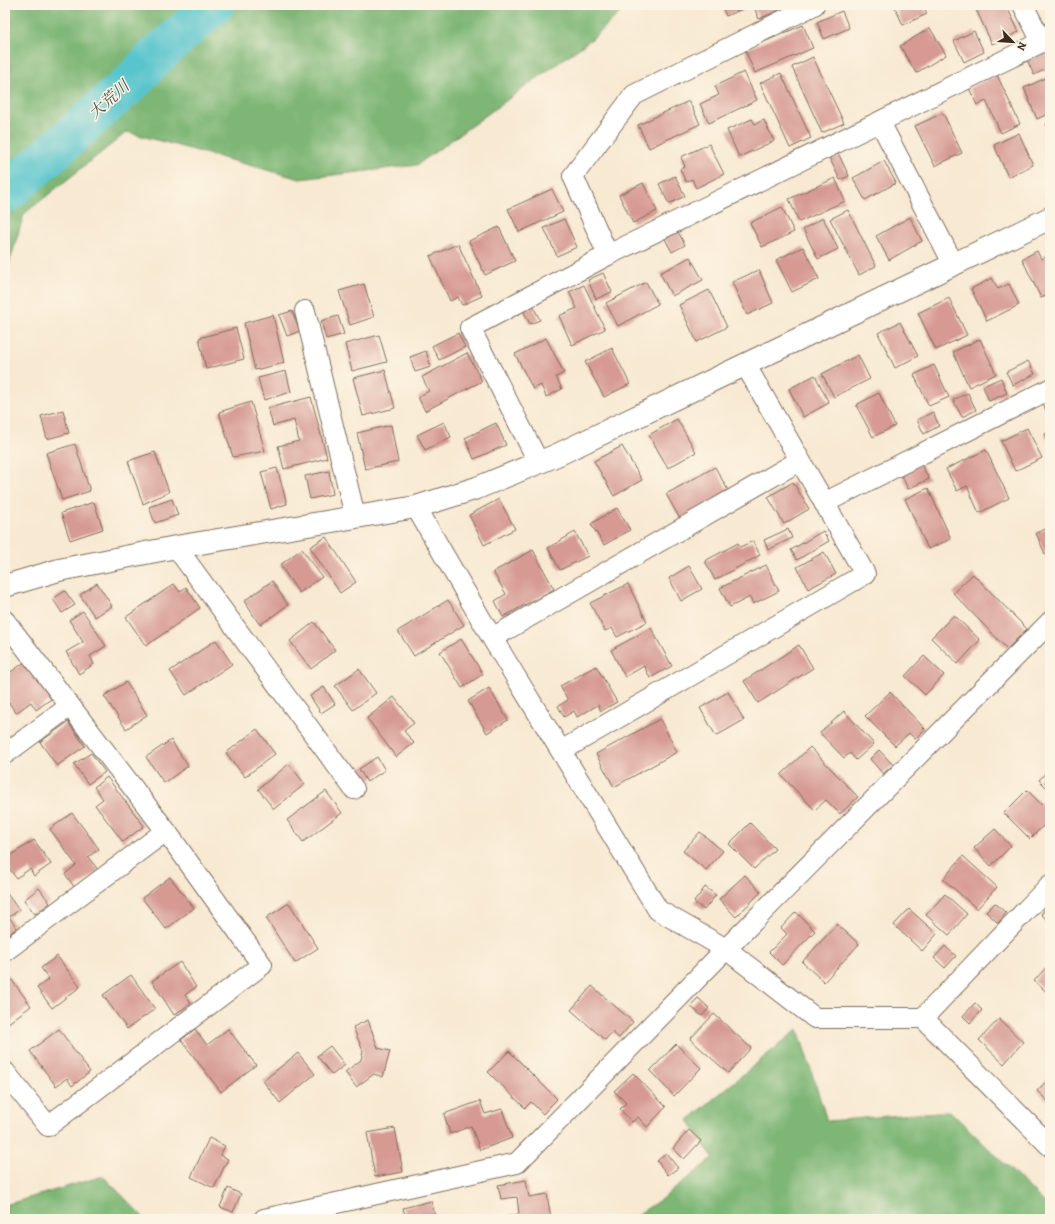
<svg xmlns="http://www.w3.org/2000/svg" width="1055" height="1224" font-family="Alegreya,'Noto Serif JP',serif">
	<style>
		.forest { fill: #7db674; stroke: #5c7049 }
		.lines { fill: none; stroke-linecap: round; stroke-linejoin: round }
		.river { stroke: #58c5cd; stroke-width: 40 }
		.building { fill: #d69a93 }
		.street-casing { stroke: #7d6d5d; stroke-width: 22 }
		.secondary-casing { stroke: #7d6d5d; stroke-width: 24 }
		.street { stroke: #fff; stroke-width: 20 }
		.secondary { stroke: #fff; stroke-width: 22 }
		.labels { text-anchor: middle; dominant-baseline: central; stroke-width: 3; stroke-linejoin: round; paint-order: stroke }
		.water-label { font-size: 16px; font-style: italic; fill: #445853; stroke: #fcf5e5 }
	</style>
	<rect width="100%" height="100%" fill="#fcf5e5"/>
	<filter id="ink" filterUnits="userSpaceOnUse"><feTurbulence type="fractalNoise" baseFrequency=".025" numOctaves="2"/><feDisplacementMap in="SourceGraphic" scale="8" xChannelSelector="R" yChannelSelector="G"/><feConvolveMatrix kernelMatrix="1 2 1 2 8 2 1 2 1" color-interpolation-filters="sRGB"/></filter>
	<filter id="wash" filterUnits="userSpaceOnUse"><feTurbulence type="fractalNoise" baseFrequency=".012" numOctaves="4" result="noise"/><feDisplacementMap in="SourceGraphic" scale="16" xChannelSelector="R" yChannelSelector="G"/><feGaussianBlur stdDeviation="0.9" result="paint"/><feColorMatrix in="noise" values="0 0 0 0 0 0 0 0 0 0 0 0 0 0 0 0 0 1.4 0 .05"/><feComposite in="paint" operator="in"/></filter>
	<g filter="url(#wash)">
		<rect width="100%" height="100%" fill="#f8e9d2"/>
		<path class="forest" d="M5 5H628L593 38 417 165 300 179 127 132 24 214 5 278Z
			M798 1029 827 1121 950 1111 1050 1208V1219H631L666 1196 713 1158 688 1120Z
			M103 1176 145 1219H5V1205Z"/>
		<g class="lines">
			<path class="river" d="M5 194 133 81 152 60 214 5"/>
		</g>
		<g id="blocks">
			<path class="building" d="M721 5H741L743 9 726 16Z
				M753 5H791L759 19Z
				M894 5H923L927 14 903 25Z
				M974 5H1006L1019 32 992 44Z
				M842 11 849 28 824 39 817 22Z
				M803 25 813 48 755 73 745 50Z
				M930 28 946 55 916 73 900 46Z
				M974 31 984 52 964 62 954 41Z
				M1045 51 1050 60V67L1034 75 1027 60Z
				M813 57 844 123 822 133 792 67Z
				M744 72 757 100 709 123 700 104 719 95 715 86Z
				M781 73 811 138 790 148 760 83Z
				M997 75 1020 124 1001 133 986 101 977 105 969 88Z
				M1050 76V113L1037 119 1024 88Z
				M689 101 700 124 649 148 638 125Z
				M943 113 962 153 935 166 915 126Z
				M752 119 755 124 764 120 774 141 739 157 727 130Z
				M1050 122V131L1046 124Z
				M1019 133 1033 165 1008 177 994 145Z
				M709 144 724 174 696 188 692 179 686 182 680 169 685 167 681 157Z
				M838 153 849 176 840 180 829 157Z
				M884 161 896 183 865 200 853 178Z
				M675 176 685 196 669 204 659 184Z
				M835 178 845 201 799 222 789 199Z
				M643 183 657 211 633 223 619 195Z
				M552 189 563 212 519 232 508 209Z
				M782 207 794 232 762 247 750 223Z
				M848 210 876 266 859 275 830 219Z
				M910 217 922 241 889 260 876 236Z
				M823 218 838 249 818 259 803 229Z
				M564 219 577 247 557 256 544 228Z
				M499 227 515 261 485 275 469 241Z
				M677 230 685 245 672 252 664 237Z
				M458 244 482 296 462 305 458 297 450 301 430 256Z
				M803 247 819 279 792 292 776 260Z
				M1037 251 1041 259 1050 254V294L1041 298 1022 259Z
				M690 257 703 280 672 296 660 273Z
				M759 270 773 303 747 315 732 282Z
				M603 273 612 292 596 299 588 280Z
				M992 278 998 289 1009 284 1019 305 987 321 971 289Z
				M646 282 658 304 618 326 606 303Z
				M364 284 374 317 350 325 339 291Z
				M584 285 605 329 572 345 559 316 577 308 569 292Z
				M709 290 727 327 697 342 679 305Z
				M949 298 967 335 936 350 918 313Z
				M533 306 540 320 530 324 523 310Z
				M292 311 300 331 287 336 279 315Z
				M273 315 284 363 255 370 244 323Z
				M338 316 344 334 326 339 321 321Z
				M900 322 918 356 895 368 878 333Z
				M236 328 244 359 206 369 199 338Z
				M458 333 465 347 439 360 432 346Z
				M379 335 387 362 352 371 345 344Z
				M546 338 564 373 556 377 562 389 546 397 541 385 533 389 515 354Z
				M980 339 996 374 969 387 953 352Z
				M612 348 630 384 604 397 585 362Z
				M426 351 431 367 415 372 410 357Z
				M467 353 482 381 425 411 418 397 429 391 422 377Z
				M858 355 870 379 834 397 822 374Z
				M1028 361 1035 374 1013 385 1006 372Z
				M934 365 949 397 929 406 914 375Z
				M385 370 395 408 363 416 353 378Z
				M286 371 291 392 264 400 258 378Z
				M815 375 829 403 803 417 789 389Z
				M1001 378 1007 393 989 401 983 386Z
				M879 393 895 426 873 437 856 405Z
				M968 393 976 410 962 417 953 400Z
				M311 397 327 458 284 469 278 446 299 441 294 420 273 426 268 408Z
				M1050 400V421L1043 403Z
				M251 402 265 451 233 457 219 412Z
				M63 410 69 433 47 439 41 416Z
				M933 412 939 426 924 434 917 420Z
				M677 419 696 452 668 468 649 435Z
				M444 422 451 437 425 450 417 435Z
				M496 423 506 445 474 459 465 438Z
				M391 425 398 462 365 469 357 433Z
				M1027 428 1042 458 1015 471 1001 441Z
				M1050 432V444L1045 434Z
				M75 444 90 491 62 500 46 453Z
				M622 446 642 480 614 496 594 461Z
				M986 450 1009 498 979 513 967 486 957 491 946 469Z
				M155 452 169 492 143 504 128 461Z
				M921 464 929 479 908 489 901 474Z
				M715 467 729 492 680 519 666 494Z
				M277 468 287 504 271 509 261 472Z
				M329 471 333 494 310 499 305 476Z
				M793 482 809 509 784 524 768 497Z
				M928 488 951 539 928 549 905 499Z
				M172 499 178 515 155 523 149 507Z
				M499 499 515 529 484 545 469 515Z
				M94 502 103 529 70 540 61 513Z
				M617 508 630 530 604 545 591 524Z
				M1050 527V552L1045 554 1036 533Z
				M788 529 792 538 768 550 764 540Z
				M823 531 829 541 797 560 791 550Z
				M575 532 588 556 560 570 548 548Z
				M326 537 356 582 340 593 310 547Z
				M753 541 760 555 715 580 705 561 738 543 740 547Z
				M302 549 322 577 299 593 280 565Z
				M533 550 554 589 503 617 495 601 506 594 493 572Z
				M824 552 836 574 808 589 797 567Z
				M766 565 779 591 753 604 750 597 730 607 720 588Z
				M689 566 702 589 681 601 669 578Z
				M973 574 1027 629 1007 649 953 593Z
				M272 581 288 605 260 625 244 601Z
				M97 583 112 606 95 617 80 595Z
				M174 584 180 592 186 587 200 608 146 646 126 617Z
				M628 584 647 622 617 637 612 628 605 631 590 603Z
				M65 591 75 605 62 613 53 599Z
				M448 600 464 625 414 656 398 631Z
				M83 611 106 646 90 656 94 664 79 674 66 652 83 642 69 620Z
				M954 615 980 640 958 664 931 638Z
				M314 622 335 650 311 669 290 641Z
				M651 628 672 666 650 678 644 666 625 677 611 650Z
				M461 639 483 674 462 688 440 652Z
				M216 640 232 664 186 695 170 671Z
				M799 645 813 668 758 703 744 681Z
				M924 656 944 675 925 695 905 676Z
				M25 662 51 699 36 710 31 702 16 713 5 697V676Z
				M596 666 617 702 601 711 598 705 577 717 574 711 564 717 558 706 568 700 560 686Z
				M359 669 376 693 353 710 335 686Z
				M126 682 147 715 126 729 104 696Z
				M324 687 335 704 321 713 310 696Z
				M489 688 508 720 487 733 468 701Z
				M728 692 744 720 716 736 700 708Z
				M890 692 925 729 915 739 909 733 895 746 865 716Z
				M394 697 414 723 404 731 414 743 396 757 367 718Z
				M844 711 874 744 856 760 850 753 844 758 820 733Z
				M660 719 677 752 614 787 596 754Z
				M68 722 85 746 57 766 40 742Z
				M257 729 275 754 245 777 226 753Z
				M171 740 188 766 164 783 146 757Z
				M810 747 858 797 840 814 826 800 815 810 781 775Z
				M879 750 893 765 883 774 870 759Z
				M91 753 105 772 88 784 74 764Z
				M377 757 385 770 367 782 359 769Z
				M289 764 305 784 274 809 258 789Z
				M1050 768V791L1039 780Z
				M107 777 144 826 123 842 95 805 103 799 94 787Z
				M1027 790 1050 813V819L1030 839 1004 813Z
				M326 791 342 813 303 842 287 820Z
				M72 813 99 849 88 857 99 871 75 888 65 874 76 865 50 829Z
				M750 823 775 849 754 869 729 844Z
				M995 829 1011 846 991 866 974 848Z
				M700 832 723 851 706 870 683 851Z
				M34 840 51 864 34 876 30 869 16 878 5 862V859Z
				M963 856 997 887 977 909 943 879Z
				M745 875 761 892 736 917 719 899Z
				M170 877 194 908 166 929 142 898Z
				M705 887 716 895 704 910 694 902Z
				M39 888 50 903 35 914 24 900Z
				M5 891 19 910 9 917 17 928 5 937Z
				M945 894 967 914 949 935 926 915Z
				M289 903 318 948 295 963 266 918Z
				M995 903 1006 913 998 923 986 912Z
				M1050 904V923L1041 914Z
				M909 909 937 934 922 951 894 925Z
				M796 912 815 931 782 965 769 952 787 934 781 928Z
				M837 924 859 944 824 982 802 962Z
				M945 946 956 956 945 968 934 958Z
				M57 956 80 987 52 1008 37 988 49 979 41 968Z
				M180 962 196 987 185 995 191 1003 174 1015 152 981Z
				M1050 963V995L1034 981Z
				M6 972 31 1006 7 1024 5 1021V973Z
				M131 975 155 1009 127 1029 103 995Z
				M592 986 633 1022 619 1038 612 1032 605 1040 571 1010Z
				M698 998 709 1008 702 1016 690 1006Z
				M975 1003 982 1010 970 1023 963 1016Z
				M714 1014 751 1048 728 1073 690 1039Z
				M999 1019 1023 1042 1004 1064 979 1040Z
				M368 1020 378 1048 390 1051 383 1077 374 1074 356 1087 345 1072 361 1060 363 1051 353 1027Z
				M59 1029 90 1072 72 1086 67 1078 56 1086 30 1051Z
				M195 1029 207 1045 228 1029 256 1065 221 1092 181 1040Z
				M676 1044 701 1068 674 1096 650 1071Z
				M330 1046 345 1065 332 1075 317 1056Z
				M509 1051 557 1099 543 1114 531 1102 525 1108 488 1072Z
				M298 1053 315 1074 280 1103 263 1081Z
				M633 1073 666 1107 647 1127 638 1117 632 1122 620 1109 626 1103 614 1091Z
				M1050 1077V1103L1037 1091Z
				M480 1101 485 1114 502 1109 512 1138 480 1150 471 1126 450 1134 444 1114Z
				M395 1128 403 1172 375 1177 367 1133Z
				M689 1130 701 1141 684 1159 673 1148Z
				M209 1138 225 1146 220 1155 228 1159 214 1188 191 1177Z
				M666 1153 678 1168 668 1175 657 1161Z
				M526 1180 529 1197 547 1194 551 1219H504V1217L519 1214 517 1197 501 1199 498 1185Z
				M228 1188 241 1194 233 1212 220 1207Z
				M431 1201 436 1219H406L403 1208Z"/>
		</g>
	</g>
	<g filter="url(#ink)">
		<use href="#blocks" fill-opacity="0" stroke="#7d6d5d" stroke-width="1"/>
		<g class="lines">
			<defs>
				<path id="street" d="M1023 5 1042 42
					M880 122 954 265
					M608 255 573 176 634 95 814 5
					M305 311 355 516
					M539 463 470 328 608 255 1050 38
					M824 503 1050 389
					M416 507 492 638 658 910 726 949 815 1018H923L1050 1146
					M176 547 354 789
					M5 621 166 831 262 965 48 1126 5 1072
					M492 638 799 461
					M561 751 865 574 745 364
					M5 754 70 706
					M5 951 166 831
					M923 1018 1050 885
					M264 1219 517 1163 726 949 1050 622"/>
				<path id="secondary" d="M5 586 59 570 176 547 416 507 477 488 557 455 1050 218"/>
			</defs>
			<use href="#street" class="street-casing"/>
			<use href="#secondary" class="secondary-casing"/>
			<use href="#street" class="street"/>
			<use href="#secondary" class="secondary"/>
		</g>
	</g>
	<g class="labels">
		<g class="water-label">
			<text transform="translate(109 100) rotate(-42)">大荒川</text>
		</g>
	</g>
	<rect width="1055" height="1224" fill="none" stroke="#fcf5e5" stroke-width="20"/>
	<g transform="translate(1013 42) rotate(115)" stroke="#fcf5e5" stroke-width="3" paint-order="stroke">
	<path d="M0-3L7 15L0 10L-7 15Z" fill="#3b2a1e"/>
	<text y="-6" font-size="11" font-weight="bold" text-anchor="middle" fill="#3b2a1e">N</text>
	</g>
</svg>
